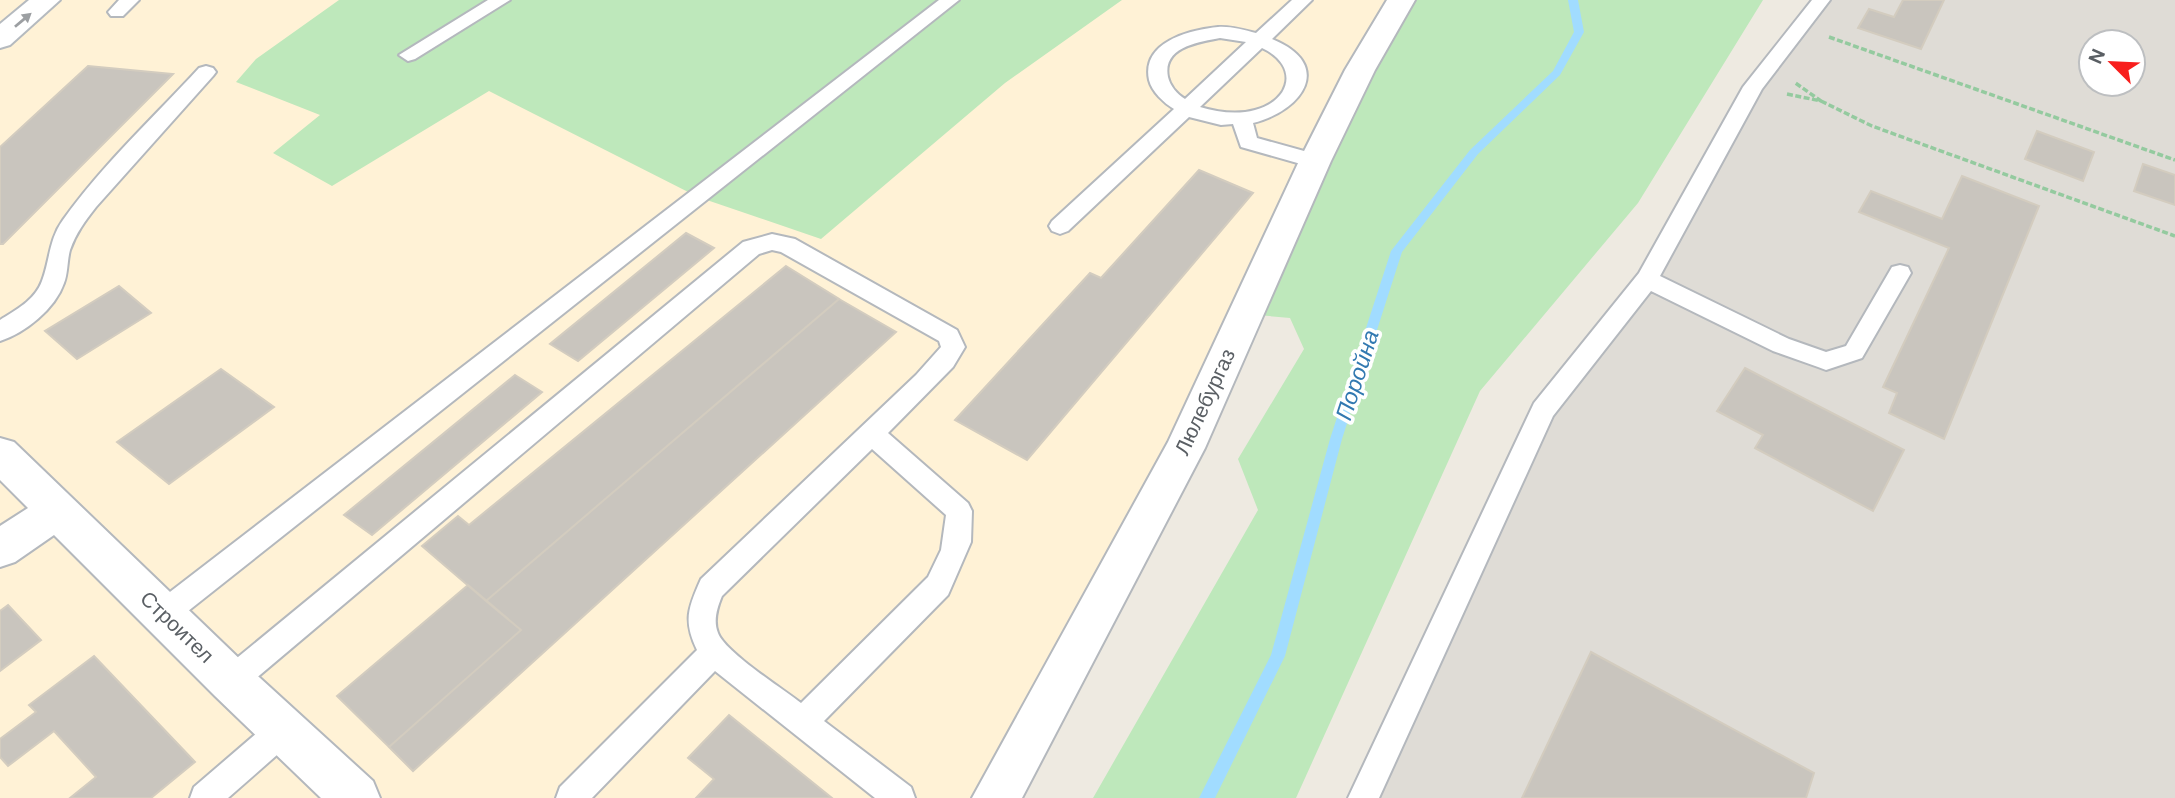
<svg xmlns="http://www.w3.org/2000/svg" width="2175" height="798" font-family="'DM Sans',sans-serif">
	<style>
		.commercial { fill: #fff2d6 }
		.industrial { fill: #dfdcd6; fill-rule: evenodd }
		.green { fill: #bee8bb }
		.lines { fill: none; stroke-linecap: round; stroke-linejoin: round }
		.stream { fill: #a1dcff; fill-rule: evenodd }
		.building { fill: #c9c5be; stroke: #d3ccbf; stroke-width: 2 }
		.lane-casing { stroke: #b4b8bd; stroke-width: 4 }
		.street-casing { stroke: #b4b8bd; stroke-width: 4 }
		.secondary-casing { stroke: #b5babf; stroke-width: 4 }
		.path { stroke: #94ca9f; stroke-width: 3.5; stroke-dasharray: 6 2.5; stroke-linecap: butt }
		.lane { fill: #fff; fill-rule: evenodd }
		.street { fill: #fff; fill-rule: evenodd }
		.secondary { fill: #fff; fill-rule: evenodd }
		.oneway { fill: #9c9fa2 }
		.labels { text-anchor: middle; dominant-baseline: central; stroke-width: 7; stroke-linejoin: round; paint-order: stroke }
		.street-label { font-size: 21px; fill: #5a5f64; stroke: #fff }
		.water-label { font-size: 23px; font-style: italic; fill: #3279b1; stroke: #fff }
	</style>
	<rect width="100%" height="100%" fill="#eeeae1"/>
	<path class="commercial" d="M0 0H1401L996 798H0Z"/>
	<path class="industrial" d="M1821 0H2175V798H1363L1543 410 1647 279 1746 102ZM2091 42H2133V84H2091Z"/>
	<path class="green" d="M339 0H1122L1005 83 821 239 698 197 489 91 332 186 273 153 320 115 236 82 256 59Z
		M1401 0H1763L1638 203 1480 391 1296 798H1093L1258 510 1238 459 1304 349 1290 318 1246 314Z"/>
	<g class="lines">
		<path class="stream" d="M1568 0H1578L1584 32 1560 75 1478 154 1402 252 1342 439 1285 656 1215 798H1199L1271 655 1330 439 1391 251 1470 150 1553 71 1574 32Z"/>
	</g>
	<path class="building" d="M1903 0H1944L1921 49 1858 28 1869 9 1894 17Z
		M88 66 173 74 3 244H0V147Z
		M2037 131 2094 152 2083 181 2025 159Z
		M2143 164 2175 175V205L2134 191Z
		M1199 170 1253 193 1027 460 955 420 1090 273 1101 278Z
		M1962 176 2039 206 1944 439 1889 413 1897 393 1883 387 1949 248 1859 212 1871 191 1942 219Z
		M686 233 714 248 578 361 550 344Z
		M786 266 839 299 486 601 422 546 458 516 469 525Z
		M119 286 151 313 77 359 45 331Z
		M839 299 896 332 413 771 389 747 521 630 486 601Z
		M1745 368 1904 450 1873 511 1755 448 1763 435 1717 411Z
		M221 369 274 407 169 484 117 442Z
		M515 375 542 392 372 535 344 515Z
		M468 585 521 630 389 747 337 696Z
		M8 605 41 640 0 671V611Z
		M1591 652 1814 773 1806 798H1522Z
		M94 656 195 762 151 798H70L96 777 54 731 8 766 0 757V739L36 712 29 705Z
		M729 715 832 798H696L714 779 688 758Z"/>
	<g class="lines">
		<defs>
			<path id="lane" d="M119 0H139L123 16H111L108 12Z
				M488 0H510L415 59 408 61 399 55Z
				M939 0H959L173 623 163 627 153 623 149 614 153 605Z
				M1292 0H1312L1272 39C1334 64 1304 110 1253 123L1257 138 1322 156 1325 161 1322 166 1315 168 1241 147 1233 124 1221 125 1189 117 1068 231 1060 234 1052 231 1049 226 1052 221 1174 109C1164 103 1152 92 1149 80 1141 42 1189 30 1218 27 1230 26 1244 30 1256 33ZM1220 38 1246 42 1185 99C1177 94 1170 86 1168 77 1162 47 1199 42 1220 38ZM1262 48C1299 65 1292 100 1255 110 1237 115 1217 112 1200 107Z
				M1812 0H1830L1762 89 1660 276 1789 339 1826 352 1846 346 1892 267 1900 265 1908 267 1911 273 1862 358 1826 370 1818 367 1773 351 1651 291 1553 416 1379 798H1348L1534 403 1639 273 1743 87Z
				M206 66 213 68 216 72 213 76 96 207C85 221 76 233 70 250 67 261 68 273 64 283 55 309 25 333 0 341V320C16 310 35 300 42 281 50 260 49 239 63 220 102 165 154 117 199 68Z
				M772 234 795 239 957 330 965 347 953 367 888 433 968 503 972 511 971 542 948 595 824 721 911 787 915 798H875L715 671 592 798H556L560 787 697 650C683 621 688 608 701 579L916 375 941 347 939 341 781 252 772 250 759 254 241 691 231 695 221 691 216 681 221 671 743 242ZM872 449 946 515 941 550 928 577 801 703C783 689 725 652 718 633 713 621 717 608 722 596Z
				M283 716 294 720 298 730 294 740 228 798H190L194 787 272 720Z"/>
			<path id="street" d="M1387 0H1415L1375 70 1331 161 1205 448 1022 798H972L1168 442 1299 161 1345 70Z
				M0 438 14 442 247 666 373 781 380 798H321L215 696 54 535 15 562 0 567V526L28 508 0 480Z"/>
			<path id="secondary" d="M29 0H60L10 45 0 48V24Z"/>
		</defs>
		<use href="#lane" class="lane-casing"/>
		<use href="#street" class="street-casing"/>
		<use href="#secondary" class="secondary-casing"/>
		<path class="path" d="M1829 37 2175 160
			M1787 94 1821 101 1794 82
			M1821 101 1872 126 2175 236"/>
		<use href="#lane" class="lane"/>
		<use href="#street" class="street"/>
		<use href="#secondary" class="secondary"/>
	</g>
	<defs><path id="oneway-solid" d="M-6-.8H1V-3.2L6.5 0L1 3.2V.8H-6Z" transform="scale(1.75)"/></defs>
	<use class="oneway" href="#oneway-solid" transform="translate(23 20) rotate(-40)"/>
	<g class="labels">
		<g class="street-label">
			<text transform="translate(1205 402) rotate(-65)">Люлебургаз</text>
			<text transform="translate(177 627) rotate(44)">Строител</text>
		</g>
		<g class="water-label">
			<text transform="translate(1357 375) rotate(-72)">Поройна</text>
		</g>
	</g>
	<g transform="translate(2112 63) rotate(294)"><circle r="33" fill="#ffffff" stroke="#bdbfc1" stroke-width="2"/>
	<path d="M0-5L12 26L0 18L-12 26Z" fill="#f81f1d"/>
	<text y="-10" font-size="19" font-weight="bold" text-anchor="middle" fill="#5a5f64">N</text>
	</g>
</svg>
